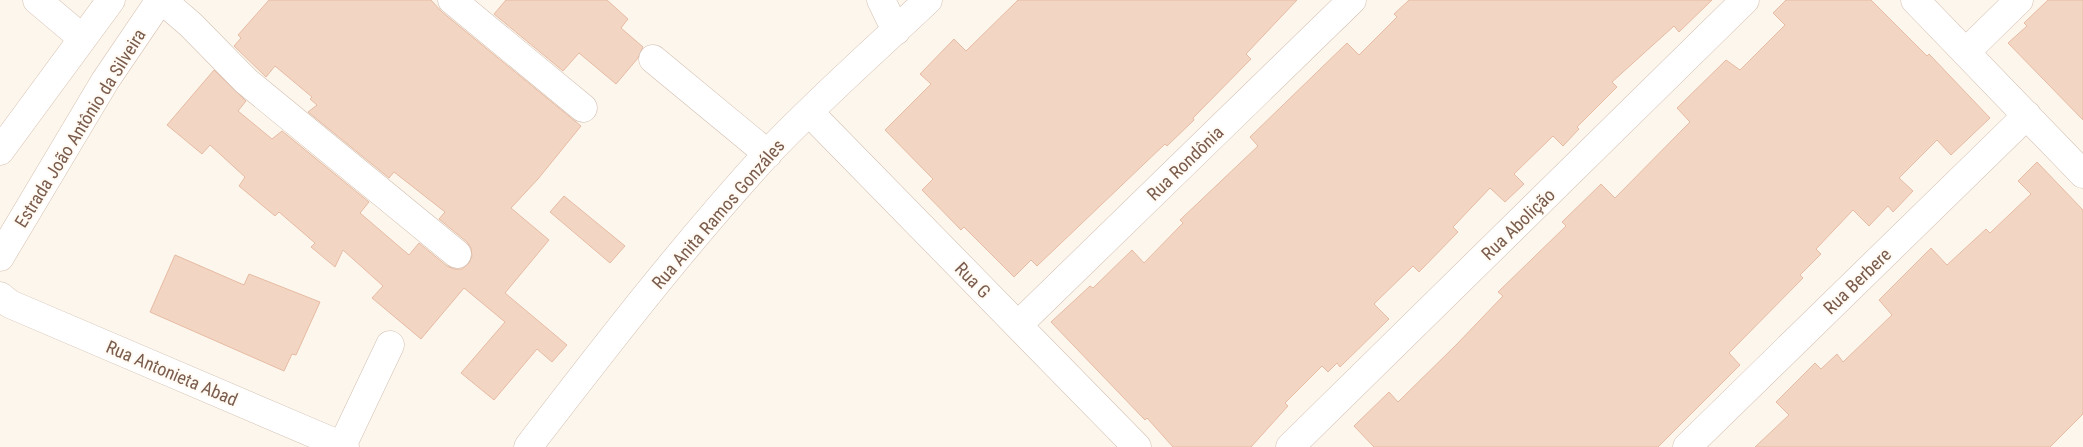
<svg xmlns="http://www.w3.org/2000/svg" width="2083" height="447" font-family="'Roboto Condensed',sans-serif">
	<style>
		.building { fill: #f3d5c3; stroke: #e6bba3 }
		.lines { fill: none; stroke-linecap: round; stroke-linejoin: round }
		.minor-casing { stroke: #d1beb0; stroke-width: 29 }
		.secondary-casing { stroke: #d6c0b0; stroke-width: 29 }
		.minor { stroke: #fff; stroke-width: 28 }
		.secondary { stroke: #fff; stroke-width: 28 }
		.labels { text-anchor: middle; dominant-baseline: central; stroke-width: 4; stroke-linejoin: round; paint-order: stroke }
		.street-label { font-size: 18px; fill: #7a5c4d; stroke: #fffaf3 }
	</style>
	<rect width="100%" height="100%" fill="#fdf6ec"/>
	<path class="building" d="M269 0H431L442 12 581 126 538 179 511 208 549 240 505 293 567 345 552 362 537 349 494 400 461 373 505 322 464 288 421 339 372 298 383 286 343 250 335 267 311 247 315 243 279 212 275 216 239 186 245 177 210 145 202 154 167 125 214 70 246 101 238 111 272 139 282 131 369 202 360 213 409 255 419 243 447 266 454 269H462L469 263 472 256 471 248 467 242 439 219 445 212 394 172 389 178 308 112 317 105 310 99 312 97 275 66 266 77 234 46 241 38 238 35Z
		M506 0H607L628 19 621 28 643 47 638 58 616 84 579 53 563 71 494 14Z
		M1018 0H1297L1246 54 1251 59 1193 118 1194 120 1167 146 1165 144 1037 266 1031 260 1014 277 964 227 961 230 922 190 933 179 885 130 931 84 920 74 954 39 966 51Z
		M1409 0H1712L1679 32 1674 26 1612 82 1617 87 1577 127 1579 129 1563 146 1553 136 1514 174 1524 184 1505 202 1490 188 1453 227 1458 232 1419 272 1413 266 1374 304 1389 319 1340 367 1337 363 1328 372 1322 366 1285 403 1288 406 1251 447H1173L1147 418 1145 420 1051 322 1090 286 1093 288 1132 250 1144 263 1183 223 1180 220 1258 146 1250 137 1347 43 1359 55 1397 17 1394 14Z
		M1786 0H1871L1927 56 1929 54 1990 118 1951 155 1937 140 1899 178 1913 191 1893 212 1888 206 1869 226 1853 210 1816 249 1821 254 1800 275 1803 278 1729 353 1740 365 1658 447H1374L1354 426 1389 392 1398 402 1456 345 1503 296 1498 292 1566 226 1562 222 1601 184 1615 198 1690 122 1677 108 1726 60 1740 70 1785 25 1773 13Z
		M2048 0H2083V120L2008 43 2027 26 2024 23Z
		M2037 162 2083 210V414L2050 447H1755L1789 415 1776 402 1815 363 1821 369 1837 354 1843 362 1892 315 1879 300 1931 248 1947 265 1986 229 1990 233 2031 194 2018 181Z
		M564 196 625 246 610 263 550 212Z
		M175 255 244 285 249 274 320 302 296 355 292 354 284 371 150 312Z"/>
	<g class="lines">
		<defs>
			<path id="minor" d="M37 0 82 38
				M162 0 191 25 246 81 457 254
				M452 0 583 108
				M881 0 896 31
				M1915 0 2083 174
				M1966 52 2019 0
				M653 59 768 154
				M809 112 1137 447
				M0 296 10 304 345 447
				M1018 325 1352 0
				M342 446 390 345
				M528 447C605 347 682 247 767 154 818 100 874 51 928 0
				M1290 447 1745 0
				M1687 447 2027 115"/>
			<path id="secondary" d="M0 151 111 0
				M0 257 105 81 160 0"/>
		</defs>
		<use href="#minor" class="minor-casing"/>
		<use href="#secondary" class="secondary-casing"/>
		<use href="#minor" class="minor"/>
		<use href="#secondary" class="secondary"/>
	</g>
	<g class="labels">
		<g class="street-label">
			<text transform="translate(80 128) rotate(-58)">Estrada João Antônio da Silveira</text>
			<text transform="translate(1185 163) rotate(-44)">Rua Rondônia</text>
			<text transform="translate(718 214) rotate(-49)">Rua Anita Ramos Gonzáles</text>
			<text transform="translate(1518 224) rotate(-44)">Rua Abolição</text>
			<text transform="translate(973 280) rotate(46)">Rua G</text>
			<text transform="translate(1857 281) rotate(-44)">Rua Berbere</text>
			<text transform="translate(172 373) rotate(23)">Rua Antonieta Abad</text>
		</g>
	</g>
</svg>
